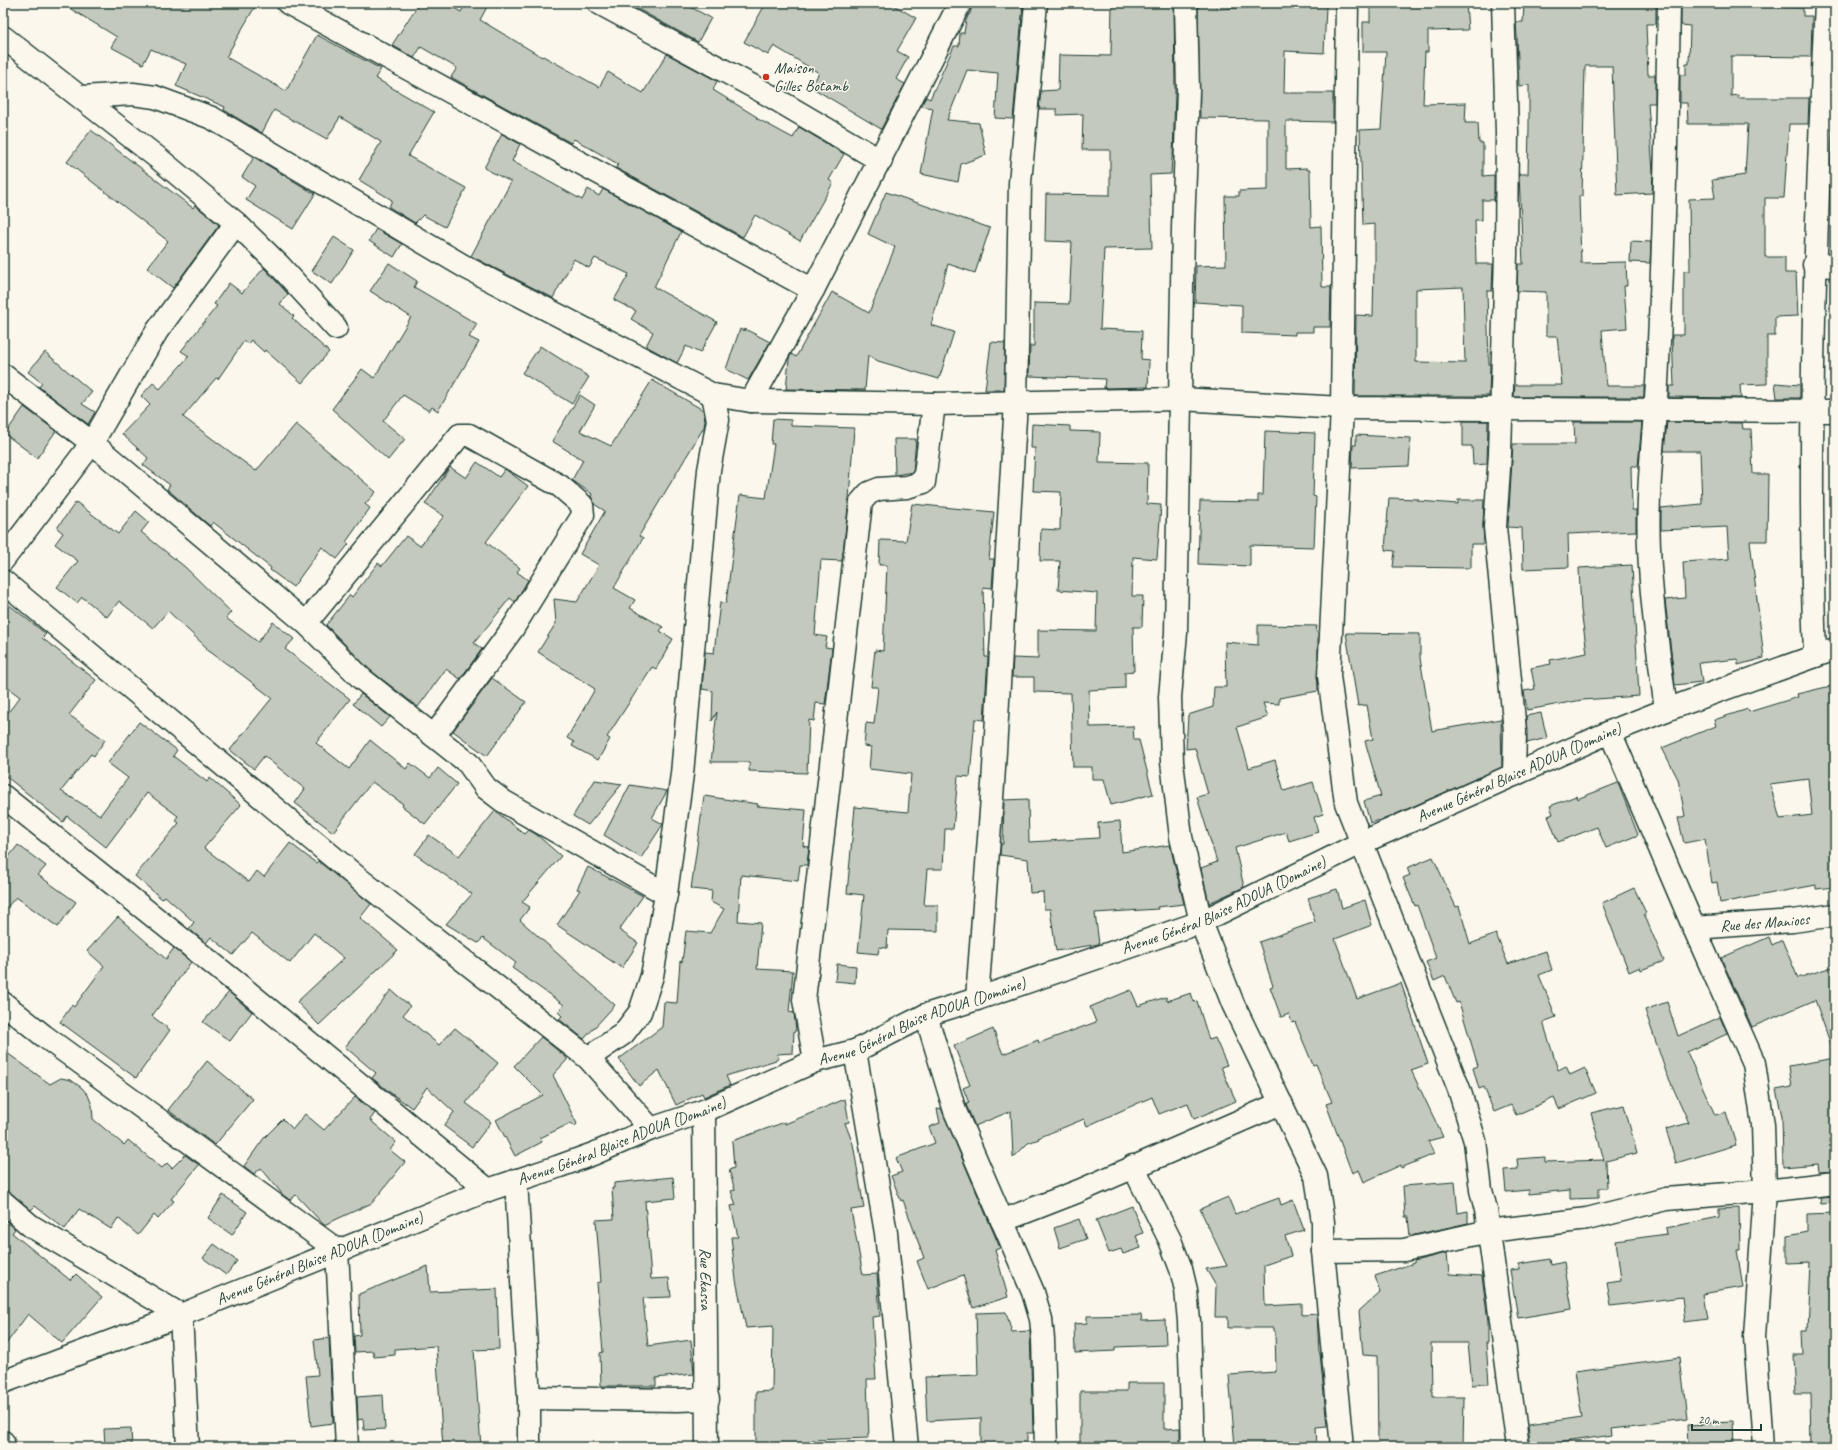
<svg xmlns="http://www.w3.org/2000/svg" width="1838" height="1450" font-family="Caveat,sans-serif">
	<style>
		.building { fill: #c4c9be; stroke: #1f3d34; fill-rule: evenodd }
		.lines { fill: none; stroke-linecap: round; stroke-linejoin: round }
		.minor-casing { stroke: #1f3d34; stroke-width: 25 }
		.minor { stroke: #fbf7ec; stroke-width: 22 }
		.poi-dot { fill: #c8321e; stroke: #fbf7ec; stroke-width: 1.5 }
		.labels { text-anchor: middle; dominant-baseline: central; stroke-width: 3; stroke-linejoin: round; paint-order: stroke }
		.poi-label { font-size: 16px; fill: #1f3d34; stroke: #fbf7ec; text-anchor: start }
		.street-label { font-size: 16px; fill: #1f3d34; stroke: #fbf7ec }
	</style>
	<rect width="100%" height="100%" fill="#fbf7ec"/>
	<filter id="ink" filterUnits="userSpaceOnUse"><feTurbulence type="fractalNoise" baseFrequency=".025" numOctaves="2"/><feDisplacementMap in="SourceGraphic" scale="8" xChannelSelector="R" yChannelSelector="G"/><feConvolveMatrix kernelMatrix="1 2 1 2 8 2 1 2 1" color-interpolation-filters="sRGB"/></filter>
	<g filter="url(#ink)">
		<path class="building" d="M61 3H257L226 57 286 91 317 35 381 69 375 78 434 112 408 156 466 188 445 227 423 215 415 223 389 207 392 200 359 180 381 142 340 117 327 139 274 110 262 133 224 110 225 107 176 86 186 64 151 49 143 64 111 47 117 37Z
			M419 3H446L461 12 466 3H489L480 20 542 57 543 56 599 87 608 72 643 93 667 54 717 81 713 90 757 117 756 118 793 138 799 127 844 154 829 180 833 183 800 241 755 215 743 237 616 168 618 164 574 139 571 143 479 93 451 77 457 68 421 47 414 58 392 45Z
			M627 3H683L711 18 698 42Z
			M766 3H890L916 18 897 51 908 57 896 79 905 84 881 129 811 87 819 73 774 46 768 55 744 42Z
			M992 3 1023 4 1013 119 995 118 998 73 967 70 947 120 979 123 986 155 961 164 958 182 921 174 933 108 921 106 926 97 930 99 954 46H959L960 33H964L966 20 969 14H970L972 5 992 7Z
			M1112 3H1174L1175 91 1173 157H1172L1171 174 1150 175 1152 248 1104 249 1100 329 1142 331 1141 359 1149 360 1148 387 1104 388 1105 379 1029 376 1030 346H1034V303L1069 304 1072 242 1045 241 1046 194 1110 195V150H1082L1083 114 1057 115V109H1039L1041 91 1058 90 1059 55 1111 56Z
			M1198 3H1217V9L1266 7V3H1306V5L1326 6 1324 53 1285 51 1284 93H1333V122L1286 121V169L1307 168V170H1310L1311 227 1321 226 1322 287H1331L1330 327H1313V332H1295V335L1242 333V305L1195 302 1196 266 1226 265 1225 196H1239V191L1268 190V119L1200 118Z
			M1370 3H1466L1468 30 1428 31V52H1425L1423 104 1466 103 1465 123H1478L1479 143H1483V176L1494 175V200H1482V220H1475L1476 264H1493L1492 291H1487L1489 364H1490L1489 396H1355L1356 315 1373 316 1374 264H1375V224L1363 225 1360 130 1381 129 1386 52H1363V22H1370ZM1463 287 1465 363 1416 362V289Z
			M1524 3H1656V24H1646L1648 75H1655V103H1648L1653 172 1652 193 1617 195 1612 66H1585L1582 196H1579L1581 263 1626 262 1627 286H1624L1627 328 1602 330 1606 386H1644V397H1514L1515 385H1562L1557 336H1546V292L1517 291 1518 264H1523L1519 174H1528L1529 127V85L1519 86 1517 36 1516 22H1523Z
			M1681 3H1761L1762 7 1803 8V16H1812L1811 57 1731 56V96L1738 95V98H1809L1808 124H1789L1784 198H1765V257H1785V273H1796L1798 316 1775 317V336H1767V384L1740 385 1741 398 1669 397V386H1674L1672 335H1684V271H1690L1689 199 1715 198 1712 180 1745 175 1748 124H1688L1687 103H1680V75H1686V64H1689L1690 26 1681 25Z
			M91 130 193 208 195 205 219 225 173 288 147 268 168 241 67 162Z
			M502 134 520 144 512 161 582 200 588 189 599 196 603 189 681 232 654 287 717 322 700 353 686 346 677 363 646 346 653 332 631 319 636 311 614 300 629 274 595 258 589 268 574 259 553 298 471 256 511 182 484 168Z
			M254 157 315 194 293 229 246 200 255 186 242 177Z
			M886 192 990 228 975 273 948 264 931 325 954 332 939 379 878 361 868 355 865 390 786 389 789 359 791 354 796 357 832 292 869 313 895 247 868 234Z
			M376 229 402 244 394 257 369 241Z
			M334 237 354 250 332 284 312 271Z
			M1631 241 1651 242 1650 263 1630 262Z
			M389 263 417 281 414 287 477 324 469 337 479 342 438 411 432 407 429 411 403 395 383 421 405 439 388 460 332 409 362 369 374 378 411 317 370 291Z
			M264 268 288 294 280 304 294 316 292 318 329 352 302 383 265 350 264 352 251 340 248 344 244 341 218 379 216 378 183 417 256 471 296 424 376 492 365 504 370 508 346 542 349 544 337 559 322 547 293 587 270 570 271 568 213 522 210 526 167 489 170 485 143 465 148 458 122 434 150 405 141 396 153 383 160 389 189 356 181 351 217 306 214 304 229 283 242 293Z
			M740 329 744 331 745 329 770 342 748 380 726 369Z
			M991 342 1005 343 1004 390H985Z
			M540 346 589 377 572 404 522 373Z
			M45 352 92 392 82 404 95 412 88 424 39 387 42 383 28 372Z
			M652 380 703 410 705 420 704 427 639 536 643 538 614 588 635 600 630 608 663 627 660 631 673 639 656 669 652 667 607 737 610 739 598 760 572 746 574 742 567 738 595 689 538 652 556 623 554 599 577 602 599 565 580 554 605 511 594 504 591 496 592 494 572 480 583 460 552 441 580 395 595 405 580 431 611 446Z
			M1775 383 1800 385V398H1777Z
			M24 407 56 431 37 458 5 434Z
			M773 419 791 420V426L854 428 849 499 842 561 821 560 815 635 827 637 825 647 832 648 825 704 816 703 814 721 809 720 807 773 749 771 750 762H711L717 712 712 721 713 691 702 689 705 652 714 653 720 602 726 603 740 495 766 498 774 444H771Z
			M1463 421H1488L1487 464 1473 465 1472 446H1463Z
			M1574 422H1642L1638 466H1631L1632 510H1636V531L1568 534 1569 567 1523 569 1522 528 1508 527 1513 444H1575Z
			M1667 422 1742 423 1743 429H1751L1753 474H1768L1767 541H1750L1764 658 1738 665V659L1699 663 1702 682 1675 685 1665 600 1685 598 1683 562 1729 559 1727 527 1661 530V508L1702 504 1700 451H1664Z
			M1032 424 1070 426V431L1100 432 1099 462 1148 463 1147 504 1161 505 1157 559 1133 557 1132 596H1143L1142 627H1133L1134 671 1125 672V688L1089 690 1090 727 1133 726 1134 740H1139L1153 794 1111 805 1104 779H1092V767H1073L1071 693 1034 692V677H1012L1013 658 1038 659V630L1096 631 1097 593 1058 590 1060 561H1040L1041 529 1060 530 1061 492 1033 491 1035 448H1031Z
			M1265 431 1315 433 1313 496 1316 497 1314 547 1250 545V566L1198 564 1200 501 1258 502V495H1263Z
			M1356 435 1411 438 1409 466 1352 468 1353 445H1356Z
			M894 439H916L913 472 895 475Z
			M477 462 499 477 505 469 528 486 486 542 520 568 517 572 528 580 515 602 510 598 474 643 482 649 460 679 446 669 418 707 370 670 326 625 350 595 352 597 378 563 382 566 406 536 420 546 444 516 425 504 450 467 466 478Z
			M1389 498 1418 499V501L1458 504V500H1484L1483 526 1484 544H1471V568L1393 567 1395 551 1385 550Z
			M76 502 118 534 136 511 149 522 141 532 185 567 231 612 226 618 258 642 273 622 294 639 285 649 350 699 316 743 349 769 370 740 406 769 410 763 430 778 438 768 457 784 425 824 402 806 403 804 372 782 333 832 295 803 305 789 264 756 254 769 230 750 272 698 241 674 206 649 207 648 168 611 153 628 119 601 107 617 82 597 77 603 57 587 78 561 55 544 63 533 57 528Z
			M912 504 994 512 989 559H994L992 588 983 587 985 657H988L984 720 975 719 970 777 958 776 953 829H945L943 869H927L924 905H938V931L888 930 887 948 879 947 878 954 858 952 864 895 847 893 855 807 908 812 911 774 869 769 871 747 864 746 866 723 874 724 878 687H871L875 650 883 651 887 565H879L880 540 906 541Z
			M1632 565 1639 696 1582 700 1527 710 1524 691 1535 689 1531 668 1551 664 1550 660 1587 653 1581 610 1579 568Z
			M3 600 46 634 42 638 96 680 69 715 105 740 94 756 91 754 61 791 100 815 128 778 108 763 139 722 177 750 173 756 207 782 210 778 241 805 204 848 249 882 257 871 264 877 290 843 316 863 318 861 371 904 360 918 398 950 319 1025 297 1002 344 958 314 933 290 963 252 933 233 955 211 937 206 943 189 929 194 922 165 896 162 899 135 876 179 823 175 820 178 816 147 793 106 847 67 816 63 822 3 774V719L20 697 3 684Z
			M1258 625 1317 626 1316 632H1318V691L1279 698V704L1263 703 1268 717 1237 727 1249 768 1275 760 1284 791 1313 782 1323 814 1314 817 1318 832 1289 841 1286 832 1235 848 1244 887 1209 903 1201 868 1217 862 1197 797 1208 794 1195 748 1186 749 1188 715 1213 707 1214 687H1226L1225 642 1258 645Z
			M1346 633 1420 634V658L1432 731 1501 719 1502 767 1387 818 1370 823 1364 801 1381 796 1365 741 1373 739 1367 705 1358 706Z
			M492 678 526 702 487 756 453 731Z
			M1835 685V887L1816 889V885L1720 903 1717 882 1712 883 1705 839 1684 843 1678 818 1685 816 1678 779 1662 748 1716 726 1714 720 1748 709 1749 712 1798 697 1797 694ZM1808 779 1812 815 1780 819 1770 784Z
			M361 694 390 717 381 727 353 704Z
			M1541 713 1547 738 1527 743 1526 716Z
			M595 780 622 784 588 825 573 816Z
			M1618 783 1638 835 1606 848 1597 827 1558 842 1548 816 1553 814 1550 806 1576 796 1577 799Z
			M630 785 667 791 652 818 663 824 641 858 604 835Z
			M704 796 758 804 757 806 806 810 803 846 809 847 807 865H800L798 881 741 875 738 921 761 923 757 969 793 971 789 1012 794 1013 796 1031H794L793 1053 777 1054 779 1059 726 1076 730 1085 704 1097 702 1093 676 1105 659 1070 639 1086 619 1059 662 1027 664 1002 677 1003 680 961 682 962 686 931 710 933 724 909 711 902 712 891 691 889Z
			M1028 799 1029 842 1099 838 1098 823 1120 821 1122 852 1170 845 1184 904 1157 907 1158 909 1095 913 1099 944 1056 951 1050 909H1044L1043 892 1030 893 1028 859 1000 855 1001 844H1003L1004 800Z
			M495 811 525 834 529 830 537 835 561 856 522 902 530 907 520 920 615 1005 584 1039 559 1019 562 1016 558 1012 564 1005 512 968 516 963 483 938 478 943 446 924 472 894 415 854 429 835 459 856Z
			M18 845 46 866 38 875 76 902 58 927 16 897 3 912V864Z
			M1433 857 1456 907 1459 906 1470 944 1496 934 1508 964 1546 951 1552 970 1539 975 1556 1017 1543 1022 1558 1070 1566 1066 1570 1075 1585 1068 1596 1093 1559 1109 1554 1098 1516 1115 1511 1105 1494 1112 1484 1087 1479 1089 1473 1068 1478 1066 1459 1002 1456 1003 1445 976 1434 981 1426 962 1436 958 1417 905 1415 906 1403 878 1410 875 1407 868Z
			M588 867 643 896 619 930 638 943 622 968 557 925 580 890 577 889Z
			M1634 888 1646 913 1644 914 1664 961 1641 970 1640 967 1629 972 1602 903Z
			M1337 889 1342 908 1365 900 1372 925 1335 939 1357 999 1401 983 1428 1064 1411 1070 1443 1137 1428 1141 1434 1154 1401 1168V1165L1364 1182 1359 1170 1352 1173 1326 1104 1332 1102 1316 1064 1313 1065 1295 1022 1292 1023 1289 1014 1281 1017 1270 987 1273 986 1259 942 1315 922 1308 898Z
			M118 917 166 959 174 948 191 962 152 1016 170 1030 136 1078 60 1022 72 1005 74 1007 104 966 87 951Z
			M1769 937 1772 945 1782 940 1798 978 1835 966V1048H1832L1815 1000 1752 1027 1721 958Z
			M837 964 856 966 855 983 835 981Z
			M391 990 410 1006 403 1015 439 1045 455 1028 498 1063 466 1103 491 1122 472 1147 444 1126 454 1112 427 1087 412 1108 392 1094 372 1078 376 1073 345 1047Z
			M1131 990 1138 1006 1166 997 1167 1001 1191 993 1194 1002 1197 1001 1209 1040 1215 1038 1227 1065 1221 1067 1236 1101 1194 1119 1188 1103 1159 1114 1152 1097 1087 1126 1084 1119 1038 1138 1039 1139 1028 1143 1013 1158 1011 1111 975 1126 967 1107 966 1104 969 1103 963 1088 970 1085 954 1046 993 1029 1003 1054 1038 1040 1039 1043 1096 1022 1090 1007Z
			M229 992 252 1012 230 1041 203 1022Z
			M1667 1002 1678 1036 1720 1017 1727 1034 1687 1052 1715 1115 1726 1112 1736 1145 1676 1163 1666 1129 1689 1123 1666 1072 1645 1010Z
			M541 1037 567 1058V1060L553 1075 577 1124 575 1126 571 1123 540 1138 542 1142 515 1156 496 1120 543 1095 514 1066Z
			M3 1050 50 1084 61 1078 71 1080 82 1088 88 1095 92 1105 93 1119 124 1145 128 1140 162 1168 167 1163 172 1168 185 1155 199 1165 171 1199 174 1201 158 1219 154 1215 138 1235 118 1218 111 1229 79 1209 65 1229 35 1206 31 1210 11 1193 3 1190Z
			M1835 1058V1171L1819 1172 1818 1164 1783 1167 1782 1116 1776 1090 1792 1087 1789 1066Z
			M207 1061 253 1099 215 1145 168 1110Z
			M355 1097 375 1113 370 1120 396 1142 390 1150 405 1162 372 1203 324 1225 296 1195 290 1200 283 1195 261 1168 254 1174 244 1166 264 1138 283 1119 293 1129 305 1114 324 1130Z
			M845 1099 849 1122 845 1123 853 1144 864 1208 851 1210 863 1275 877 1274 880 1316 872 1317 876 1379H867L869 1438 812 1440V1445L756 1446V1392L772 1391 773 1326 746 1328 736 1280 731 1237H738L731 1206 736 1205 731 1191 735 1190 729 1170 734 1168 732 1141 785 1122V1124Z
			M1624 1105 1637 1153 1606 1161 1607 1188H1599V1198L1570 1199V1190L1529 1194V1190L1506 1192 1504 1170 1518 1169 1517 1159 1545 1157V1162L1604 1160 1591 1113Z
			M941 1108 1000 1248 995 1250 1008 1297 973 1308 963 1275 928 1289 917 1261 924 1258 903 1200 901 1201 891 1176 902 1172 896 1158 935 1143 929 1127 940 1123 937 1109Z
			M673 1177 675 1198 645 1201 651 1279 669 1278 671 1297 643 1298 648 1346 691 1340 694 1374 656 1378V1386H601L600 1353 603 1352 597 1283 601 1282 596 1220 614 1219 612 1188H614V1183Z
			M1455 1182 1458 1213 1468 1211V1223L1410 1236 1408 1217H1405L1403 1186Z
			M223 1195 247 1212 232 1235 208 1218Z
			M1835 1196V1202L1821 1203 1820 1197Z
			M1228 1197 1235 1214 1279 1198 1281 1205 1293 1200 1304 1230 1285 1236 1291 1256 1264 1265 1265 1306 1302 1304V1315L1317 1314 1319 1353H1320L1327 1426 1316 1427 1317 1447H1235L1229 1375 1276 1372 1275 1331H1273V1328H1228V1317H1215L1216 1286 1206 1269 1227 1266 1200 1209Z
			M1132 1206 1143 1233 1136 1236 1141 1248 1123 1254 1121 1249 1109 1253 1096 1220Z
			M1739 1208 1740 1250H1737L1743 1287 1703 1294 1707 1319 1685 1322 1682 1297 1611 1306 1607 1282 1621 1280 1616 1241 1667 1234 1666 1228 1719 1217V1209Z
			M1835 1213V1447H1811L1810 1394H1795L1793 1355H1804L1803 1331H1808L1811 1262 1787 1263V1235L1807 1231V1214Z
			M3 1218 15 1229 12 1233 70 1280 76 1274 102 1297 62 1343 28 1314 3 1348Z
			M1079 1219 1086 1239 1060 1248 1054 1228Z
			M214 1244 237 1261 226 1275 203 1258Z
			M1447 1253 1449 1274 1482 1276 1488 1321V1343H1486L1489 1384 1472 1385 1468 1343H1431L1432 1391H1433V1397H1464L1463 1447 1378 1446 1377 1356 1363 1355 1359 1311 1380 1292 1375 1276 1414 1263V1261Z
			M1550 1259 1551 1265 1564 1262 1572 1309 1518 1318 1510 1270 1519 1269V1264Z
			M428 1266 430 1292 497 1289 499 1349 474 1350 481 1447H443L436 1346 395 1349V1355L374 1357 373 1351 355 1352 354 1336 360 1335 359 1294Z
			M1006 1312 1012 1332 1030 1331 1033 1433H1027V1447H981V1418L927 1421 925 1377 978 1375 976 1313Z
			M1141 1315 1142 1321 1165 1320 1166 1345 1115 1347V1351L1075 1353 1074 1324 1087 1323V1316Z
			M329 1338 333 1423 311 1426 306 1376 318 1375 314 1340Z
			M1680 1357 1687 1419 1611 1428 1612 1435 1531 1447 1528 1425 1582 1417 1575 1371Z
			M1127 1383H1164V1429L1180 1428V1447H1080V1391H1127Z
			M383 1395 385 1429 364 1430 363 1419 358 1420 357 1397Z
			M1731 1422 1732 1447H1690L1689 1424Z
			M131 1428 132 1447H105L104 1429Z"/>
		<g class="lines">
			<defs>
				<g id="minor">
					<path d="M288 3 813 290"/>
					<path d="M599 3 767 94 881 161"/>
					<path d="M1186 3 1188 91 1183 228 1176 633 1170 697 1172 762 1181 837 1201 922 1233 1004 1316 1176 1323 1222V1251L1342 1447"/>
					<path d="M1347 3 1342 408 1329 676 1346 803 1459 1089 1475 1141 1481 1190 1486 1210 1518 1447"/>
					<path d="M1503 3 1507 132 1506 254 1500 454 1495 527 1515 731 1514 775"/>
					<path d="M3 37 158 158 236 223 278 264 336 328"/>
					<path d="M82 97 133 94 155 97 212 118 467 268 713 395 751 401 934 404 1180 399 1342 408 1835 411"/>
					<path d="M1814 265 1835 266"/>
					<path d="M3 375 92 443 306 623 362 679 468 763 486 788 503 801 666 894"/>
					<path d="M751 401 813 290 960 3"/>
					<path d="M3 560 92 443 157 331 236 223"/>
					<path d="M3 581 358 878 588 1058"/>
					<path d="M306 623 460 435H469L560 486 582 505 583 515 513 628 434 736"/>
					<path d="M1815 656C1807 438 1816 221 1826 3"/>
					<path d="M1666 710C1659 656 1651 602 1649 547 1646 485 1656 424 1658 362 1664 243 1667 123 1669 3"/>
					<path d="M1610 732 1694 928 1754 1063 1763 1125 1765 1191 1755 1337 1763 1447"/>
					<path d="M3 796 243 988 488 1190"/>
					<path id="s1" d="M1694 928 1793 921 1835 915"/>
					<path d="M977 999 993 784 1016 402 1020 183 1036 3"/>
					<path d="M3 1003 44 1036 337 1250 347 1447"/>
					<path d="M926 1015 955 1111 1033 1292 1041 1319 1043 1339 1046 1447"/>
					<path d="M855 1051 886 1233 907 1447"/>
					<path d="M815 1061 804 1000 861 502 869 493 879 489 907 487 924 482 934 404"/>
					<path id="s2" d="M704 1111 707 1447"/>
					<path d="M651 1129 588 1058 623 1034 640 1012 652 976 666 894 682 774 709 470 718 420 713 395"/>
					<path d="M1133 1166 1170 1240 1181 1269 1186 1290 1189 1321 1193 1447"/>
					<path d="M516 1180 529 1398V1447"/>
					<path d="M3 1202 31 1226 181 1315 188 1447"/>
					<path d="M1002 1221 1079 1191 1281 1103"/>
					<path d="M1323 1251 1404 1250 1489 1231 1587 1219 1666 1199 1765 1191 1835 1183"/>
					<path id="s3" d="M3 1382 181 1315 488 1190 557 1167 593 1154 651 1129 704 1111 815 1061 855 1051 926 1015 977 999 1201 922 1361 843 1610 732 1666 710 1835 649"/>
					<path d="M529 1398 677 1400 708 1399"/>
					<path d="M3 1442V1447"/>
				</g>
			</defs>
			<use href="#minor" class="minor-casing"/>
			<use href="#minor" class="minor"/>
		</g>
	</g>
	<circle class="poi-dot" cx="766" cy="77" r="4"/>
	<g class="labels">
		<g class="poi-label">
			<text x="774" y="68">Maison<tspan x="774" dy="18">Gilles Botamb</tspan></text>
		</g>
		<g class="street-label">
			<text stroke="none"><textPath href="#s3" startOffset="1636">Avenue Général Blaise ADOUA (Domaine)</textPath></text>
			<text stroke="none"><textPath href="#s3" startOffset="1312">Avenue Général Blaise ADOUA (Domaine)</textPath></text>
			<text stroke="none"><textPath href="#s1" startOffset="71">Rue des Maniocs</textPath></text>
			<text stroke="none"><textPath href="#s3" startOffset="988">Avenue Général Blaise ADOUA (Domaine)</textPath></text>
			<text stroke="none"><textPath href="#s3" startOffset="664">Avenue Général Blaise ADOUA (Domaine)</textPath></text>
			<text stroke="none"><textPath href="#s3" startOffset="340">Avenue Général Blaise ADOUA (Domaine)</textPath></text>
			<text stroke="none"><textPath href="#s2" startOffset="168">Rue Ekassa</textPath></text>
		</g>
	</g>
	<rect width="1838" height="1450" fill="none" stroke="#fbf7ec" stroke-width="16"/>
	<rect x="8" y="8" width="1822" height="1434" fill="none" stroke="#1f3d34" stroke-width="1.5" filter="url(#ink)"/>
	<path d="M1692 1424v6h69v-6" fill="none" stroke="#1f3d34" stroke-width="2"/>
	<text x="1698" y="1424" font-size="12" fill="#1f3d34" stroke="#fbf7ec" stroke-width="3" paint-order="stroke">20 m</text>
</svg>
